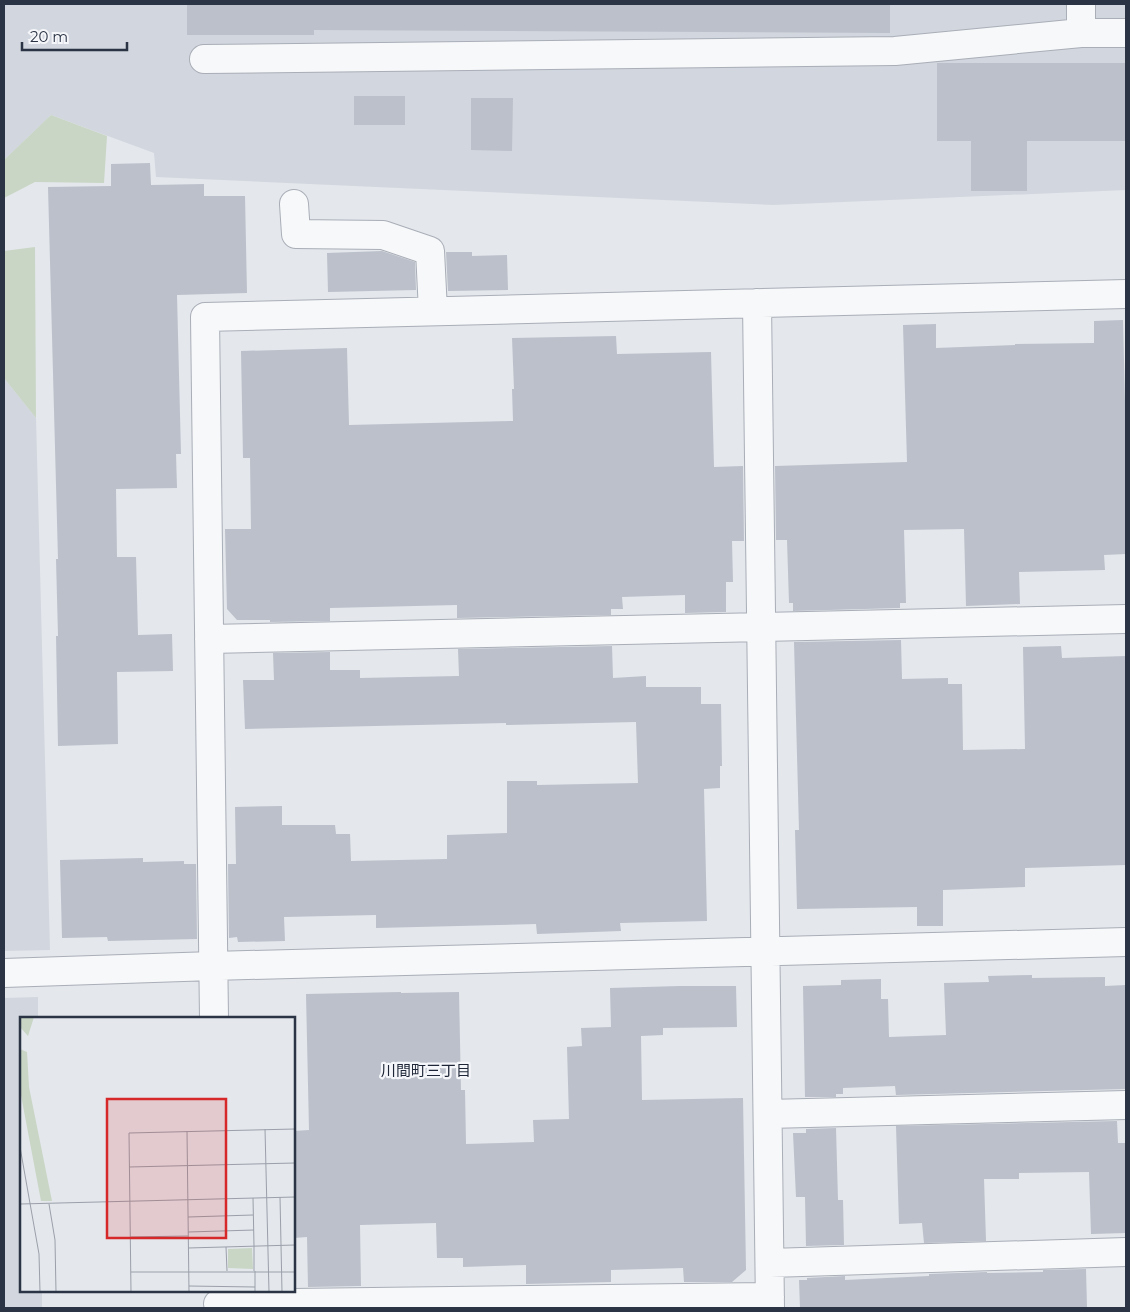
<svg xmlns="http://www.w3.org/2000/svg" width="1130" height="1312" font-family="Montserrat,'Noto Sans JP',sans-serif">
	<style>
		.built { fill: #d2d6de }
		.green { fill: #c9d6c5 }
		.building { fill: #bbc0ca }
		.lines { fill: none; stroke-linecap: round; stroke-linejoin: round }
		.minor-casing { stroke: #a9aeb7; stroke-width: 30 }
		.minor { stroke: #f7f8fa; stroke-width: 28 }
		.labels { text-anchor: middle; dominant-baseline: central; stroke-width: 4.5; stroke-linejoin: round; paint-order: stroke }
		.neighbourhood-label { font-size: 15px; fill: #1d2536; stroke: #f4f6f9 }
		.inset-road { fill: none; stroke: #9a9fa9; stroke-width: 1 }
		.view { fill: #d62828; fill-opacity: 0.15; stroke: #d62828; stroke-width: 2.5 }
		.inset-edge { fill: none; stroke: #2b3445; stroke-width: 2.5 }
	</style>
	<rect width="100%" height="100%" fill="#e4e7ec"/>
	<path class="built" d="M4 4H1126V190L773 205 156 177 154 153 51 115 4 160Z
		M4 378 36 418 50 950 4 951Z
		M38 997V1018H21V1291H42V1308H4V998Z"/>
	<path class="green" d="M51 115 107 136 104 183 35 182 4 198V160Z
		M35 247V248L36 418 4 378V251Z"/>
	<path class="building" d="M187 4H890V33L314 30V35H187Z
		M937 63H1126V141H1027V191H971V141H937Z
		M354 96H405V125H354Z
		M471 98H513L512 151 471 150Z
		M150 163 151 185 204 184V196H245L247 293 177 295 181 454H176L177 488 116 489 117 557H136L138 635 172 634 173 671 117 672 118 744 58 746 56 636H58L56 559H58L48 187 111 186V164Z
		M382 251 415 262 416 290 328 292 327 253Z
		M446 252H472V256L507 255 508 290 448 291Z
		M1123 320 1126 443V554L1104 555 1105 570 1019 572 1020 604 966 606 964 529 904 530 906 603H900V608L793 611V603H789L787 540H776L775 466 907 462 903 325 936 324V348L1015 345V344L1094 343V321Z
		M616 336 617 354 711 352 714 467 743 466 744 541H732L733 582H726V612L685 613V595L622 597 623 609H611V615L457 618V605L330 608V621L270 622V620H237L227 609 225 529H251L250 458H243L241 351 347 348 349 425 513 421 512 389H514L512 338Z
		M901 640 902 679 948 678V684H962L963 750 1025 749 1023 647 1061 646 1062 658 1126 656V865L1025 868V887L943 890V926H917V907L797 909 795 830H799L794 642Z
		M612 646 613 678 646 676V687H701V704H721L722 766H720V788L704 789 707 921 620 923 621 931 537 934 536 924 376 928V915L284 917 285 941 238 942 237 937 229 938 228 864H236L235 807 282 806V825H335L336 834H350L351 861 447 859V835L507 833V781H537V785L638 783 636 722 506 725V723L245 729 243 680H274L273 653 330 652V670H360V678L459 676 458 649Z
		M143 858V862L184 861V864H196L197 939 108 941 107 937 62 938 60 860Z
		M1032 975V978L1105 977V986L1126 985V1089L896 1095 895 1086 843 1088V1094H836V1097H805L803 986 841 985V980L881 979V999H888L889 1037 946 1035 944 983 989 982 988 976Z
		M680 986H736L737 1027 663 1028V1035L641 1036 642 1100 743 1098 746 1270 732 1282H684L683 1268 611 1270V1282L526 1284V1265L463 1267V1258H437L436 1223 360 1225 361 1286 308 1287 307 1237 294 1238V1131L309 1130 306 994 401 992V993L459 992 461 1090H465L466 1144 534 1142 533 1120 569 1119 567 1047 582 1046 581 1028 611 1027 610 988Z
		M1117 1121 1118 1143H1126V1233L1091 1234 1089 1172 1019 1173V1179H984L986 1241 924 1243 922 1223 899 1224 896 1126Z
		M836 1128 838 1200H843L844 1245 806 1246 805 1197H796L793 1133H806V1129Z
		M1086 1269 1087 1307 1059 1308H800L799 1280H807V1278L845 1276V1280L929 1276V1274L987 1272V1273L1043 1272V1270Z"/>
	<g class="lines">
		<defs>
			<path id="minor" d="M1081 4V33
				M204 59 895 51 1081 33H1126
				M294 204 296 234 383 235 430 251 433 311
				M757 303 770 1308
				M209 639 1126 619
				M4 973 213 966 1126 942
				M214 1018 205 317 1126 294
				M768 1114 1126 1105
				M770 1263 1126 1252
				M218 1304 770 1297"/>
		</defs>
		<use href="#minor" class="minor-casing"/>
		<use href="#minor" class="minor"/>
	</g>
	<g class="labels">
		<g class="neighbourhood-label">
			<text x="426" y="1070">川間町三丁目</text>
		</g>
	</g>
	<g transform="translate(20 1017)">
		<rect width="275" height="275" fill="#e4e7ec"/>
		<path d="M0 0H14L8 19 0 10ZM0 25V32L7 35 9 70 32 184H21L0 73ZM232 231 233 252 208 251V232Z" fill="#c9d6c5"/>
		<path class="inset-road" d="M245 112 249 275M167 114 169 275M0 130 19 237 20 275M109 150 275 146M260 180 262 275M233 181 234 229M0 187 275 180M29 187 35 223 36 275M168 200 233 198M168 215 234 213M110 220 168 219M234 229V254M206 230 207 254M168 231 275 228M235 254V275M111 255H275M169 269 235 270M111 275 109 116 275 112"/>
		<path class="view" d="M87 82H206V221H87Z"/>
		<rect width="275" height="275" class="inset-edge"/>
	</g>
	<rect width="1130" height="1312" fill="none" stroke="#2b3445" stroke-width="10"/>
	<path d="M22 42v8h105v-8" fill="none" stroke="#2b3445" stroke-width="2.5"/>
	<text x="30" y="42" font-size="15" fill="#2b3445" stroke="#f4f6f9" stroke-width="4" paint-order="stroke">20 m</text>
</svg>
